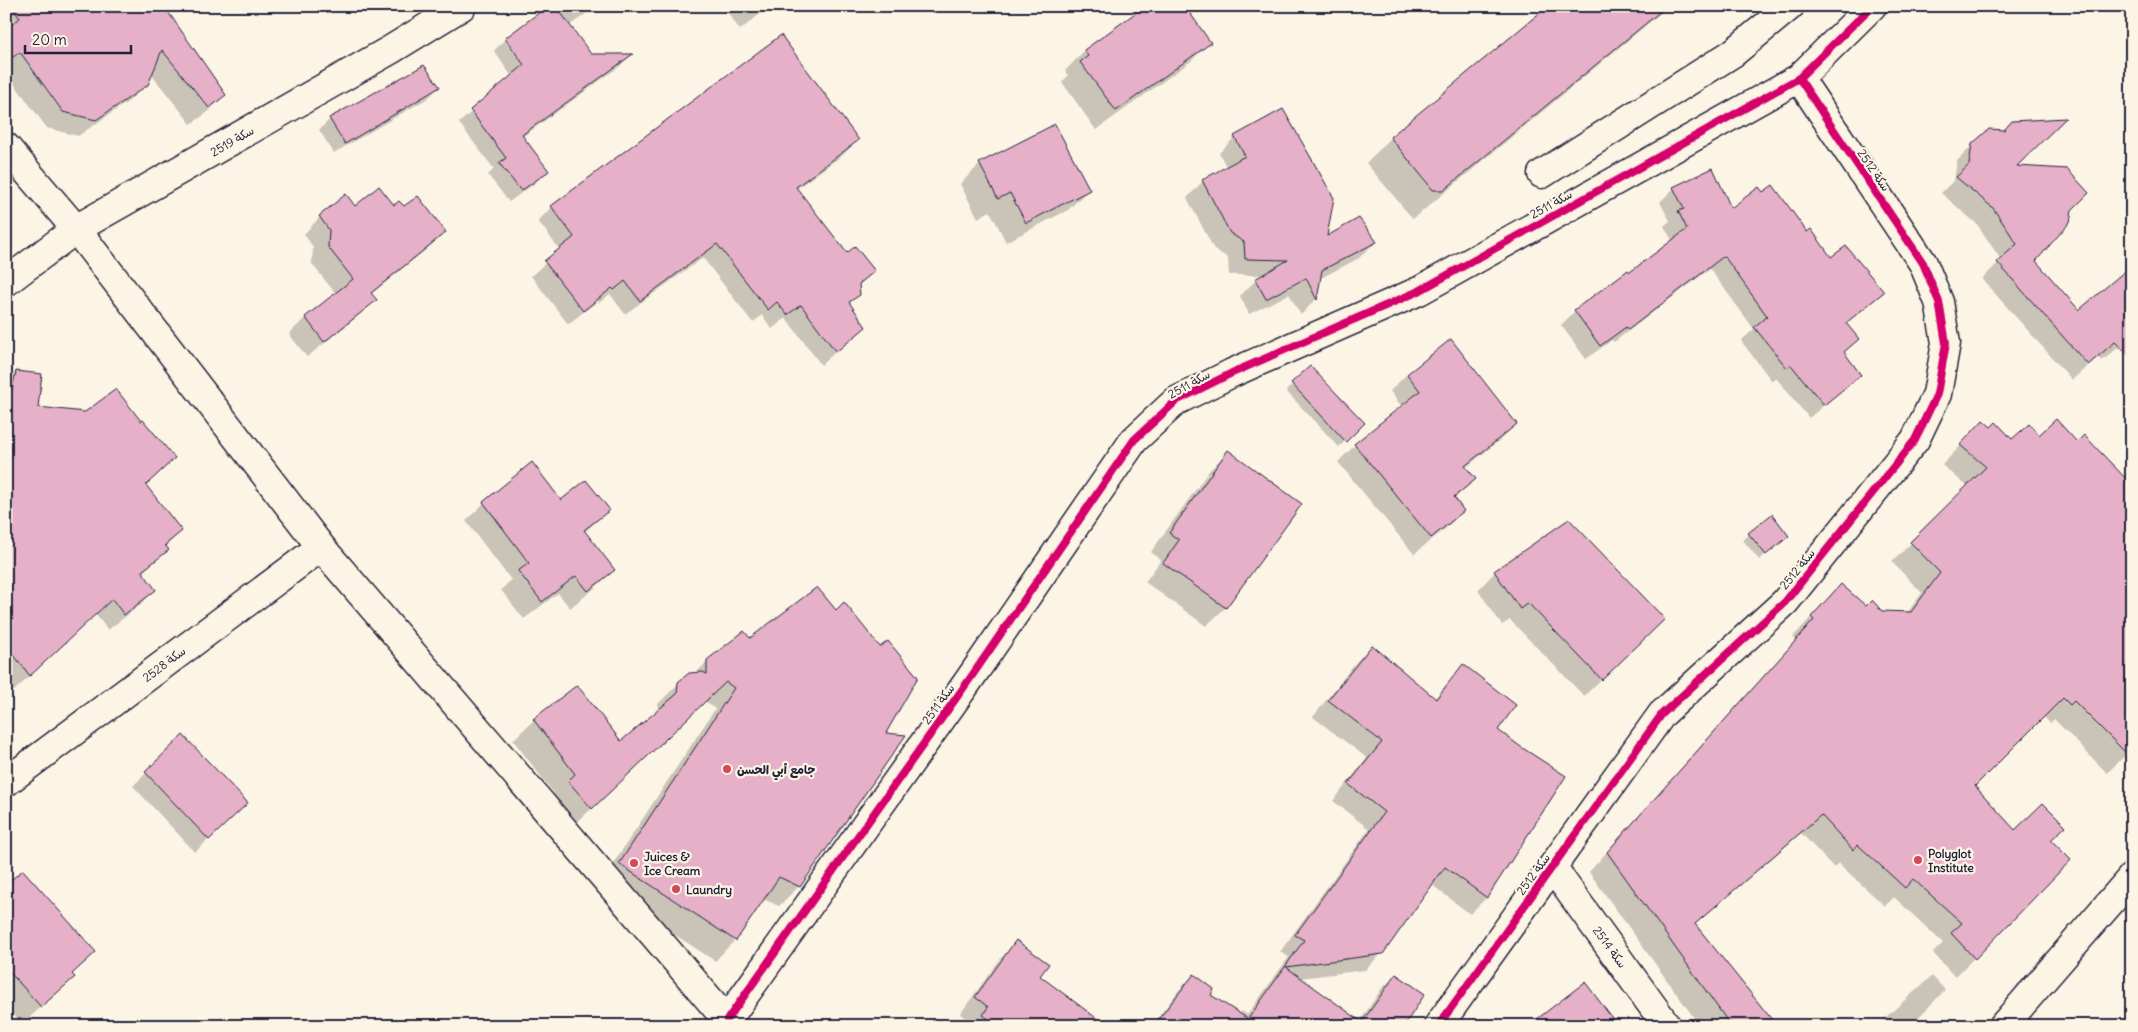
<svg xmlns="http://www.w3.org/2000/svg" width="2138" height="1032" font-family="Delius,'Playpen Sans Arabic',sans-serif">
	<style>
		.shadow { fill: #0003 }
		.building { fill: #e5b0c8; stroke: #22223b }
		.lines { fill: none; stroke-linecap: round; stroke-linejoin: round }
		.minor-casing { stroke: #22223b; stroke-width: 31 }
		.minor { stroke: #fcf5e5; stroke-width: 28 }
		.cycleway-casing { stroke: #fcf5e5; stroke-width: 11 }
		.cycleway { stroke: #d6006c; stroke-width: 8 }
		.poi-dot { fill: #d1495b; stroke: #fcf5e5; stroke-width: 2 }
		.labels { text-anchor: middle; dominant-baseline: central; stroke-width: 4.5; stroke-linejoin: round; paint-order: stroke }
		.street-label { font-size: 12px; fill: #22223b; stroke: #fcf5e5 }
		.poi-label { font-size: 12px; font-weight: bold; fill: #22223b; stroke: #fcf5e5; text-anchor: start }
	</style>
	<rect width="100%" height="100%" fill="#fcf5e5"/>
	<filter id="ink" filterUnits="userSpaceOnUse"><feTurbulence type="fractalNoise" baseFrequency=".02" numOctaves="2"/><feDisplacementMap in="SourceGraphic" scale="10" xChannelSelector="R" yChannelSelector="G"/><feConvolveMatrix kernelMatrix="1 2 1 2 8 2 1 2 1" color-interpolation-filters="sRGB"/></filter>
	<g filter="url(#ink)">
		<path class="shadow" d="M6 6H163L225 95 208 112 191 124 151 74 147 84 129 101 78 136 47 128 6 73Z
			M550 6H597L528 55H630L620 66 522 137 547 171 535 183 509 202 488 175 494 169 459 123 512 77 494 51 505 39Z
			M723 6H770L740 30Z
			M1550 6H1669L1413 219 1366 163 1391 138Z
			M1147 7 1209 43 1190 62 1096 130 1062 82 1068 76 1065 71 1084 51Z
			M439 87 428 98 334 153 319 130 330 119Z
			M1283 111 1326 239 1375 242 1359 258 1319 279 1316 299 1301 315 1289 294 1249 314 1240 296 1256 280 1264 275H1229L1228 258 1214 249 1187 198 1203 181 1227 168 1219 153 1235 137Z
			M858 139 844 154 796 189 846 254 873 271 858 286V294L849 304 864 326 821 365 786 318 772 329 762 315 753 323 703 258 625 314 610 294 599 303 598 301 568 324 531 276 560 250 538 221 552 207Z
			M1973 145 2015 167 2071 210 2034 261 2079 312 2132 336 2102 361 2098 357 2072 380 1982 279 2001 260 1977 224 1941 193 1954 180 1957 161Z
			M980 164 1088 190 1068 210 1006 242 990 211 978 218 960 184Z
			M1674 188 1731 210 1806 234 1831 259 1882 292 1845 325 1857 339 1843 354 1860 375 1809 418 1776 378 1772 381 1741 341 1754 329 1710 269 1614 342 1612 340 1586 359 1561 325 1575 311 1630 274 1673 242 1664 226 1670 221 1660 202Z
			M355 207 404 208 444 232 428 248 370 295 375 300 358 316 307 357 289 334 305 318 336 294 312 264 313 247 304 234 320 217Z
			M1310 367 1364 423 1339 447 1286 391Z
			M16 372 37 408 145 485 181 531 165 547 167 550 142 573 155 590 139 606 108 630 95 614 14 691 6 681V382Z
			M1407 374 1516 424 1499 441 1465 468 1475 479 1454 499 1463 511 1446 528 1414 554 1338 462 1355 445 1402 407 1390 391Z
			M1983 422 2012 441 2039 437 2077 443 2130 485 2132 484V749L2107 773 2054 719 2050 723 2043 716 1973 786 2015 831 2050 840 1974 958 1955 977 1933 953 1943 943 1894 897 1885 906 1838 863 1834 868 1801 833 1694 925 1776 1026H1700L1589 872 1796 640 1793 637 1822 605 1907 613 1922 593 1892 562 1968 487 1942 465Z
			M1228 452 1225 608 1206 626 1145 582 1161 560 1151 552 1209 471Z
			M531 464 561 502 608 510 584 533 613 570 596 587 570 608 558 593 524 619 501 590 511 580 466 521 484 503Z
			M1749 534 1788 536 1759 560 1743 540Z
			M1495 572 1646 636 1584 696 1510 620 1502 625 1478 590Z
			M744 632 799 886 779 906 763 899 735 940 715 961 599 885 715 709 705 701 571 828 548 802 555 795 513 740 534 720 621 743 657 712 658 704 679 683 695 674 708 661Z
			M1372 646 1434 699 1463 666 1496 730 1564 777 1486 898 1470 914 1431 884 1382 953 1365 970 1300 978 1360 1021 1382 988 1396 975 1368 1026 1361 1021 1357 1026H1152L1178 991 1194 975 1209 996 1238 1015 1242 1011 1247 1015 1289 957 1280 952 1369 829 1333 801 1367 758 1313 717 1356 662Z
			M183 737 233 817 195 852 133 786Z
			M6 886 94 952 71 975 73 977 55 995 22 1024 6 1007Z
			M1017 942 1038 977 1105 1026H972L973 1024 960 1014 1001 958Z
			M1932 976 1945 990 1910 1026H1876Z
			M1125 1021 1132 1026H1120Z"/>
		<path class="building" d="M10 6H164L226 95 209 108 162 50 148 85 96 120 63 112 20 52 6 62V29L20 18Z
			M548 6H556L591 54H633L522 135 549 171 521 191 499 163 506 158 470 110 524 65 505 38Z
			M1145 6H1185L1211 43 1116 111 1080 62 1088 56 1084 50Z
			M1548 6H1667L1444 190H1433L1390 137Z
			M781 35 859 140 796 187 847 253 855 246 875 271 859 284 860 295 849 302 866 327 836 352 801 305 787 315 777 302 768 310 717 244 640 301 625 281 614 290 612 288 583 311 544 261 574 237 551 206Z
			M424 65 440 87 345 144 329 118Z
			M1283 109 1334 198 1327 236 1359 218 1377 242 1322 270 1317 300 1306 278 1266 299 1255 279 1288 260 1245 259 1244 242 1230 233 1202 180 1245 156 1234 136Z
			M2066 118 2017 166 2067 169 2089 193 2072 210 2070 222 2036 261 2079 310 2132 265V358L2115 342 2088 365 1997 262 2017 244 1993 208 1956 177 1969 165 1972 144 1989 129 2004 130 2012 121Z
			M1055 124 1090 190 1026 223 1010 193 998 199 979 163Z
			M1713 168 1731 208 1759 187 1763 192 1773 185 1807 232 1811 229 1831 257 1846 246 1884 292 1846 323 1859 339 1844 352 1861 375 1824 405 1791 365 1787 368 1754 327 1767 316 1724 256 1628 330 1626 327 1600 346 1574 310 1628 270 1630 272 1687 229 1678 211 1684 209 1673 187Z
			M379 186 394 205 399 201 404 206 418 196 446 232 371 293 377 300 324 342 305 317 353 279 328 247 329 230 319 216 346 194 355 206Z
			M1451 339 1517 424 1465 466 1476 479 1454 497 1464 511 1431 538 1354 444 1420 391 1407 374Z
			M1310 366 1365 423 1346 442 1291 383Z
			M16 371 42 374 38 407 85 412 116 389 141 421 143 420 175 458 146 485 182 531 165 545 169 550 142 571 156 590 124 615 112 599 30 676 6 645V394L12 389Z
			M2056 419 2077 442 2084 435 2132 485V759L2074 701 2070 705 2063 698 1975 786 2015 830 2043 803 2066 826 2051 840 2071 860 1975 959 1951 933 1962 923 1913 879 1905 888 1858 845 1853 850 1821 815 1695 924 1777 1026H1731L1607 852 1814 620 1811 617 1841 584 1866 606 1872 600 1882 611 1911 612 1940 573 1910 542 1986 467 1960 445 1983 420 1991 427 1996 422 2012 439 2029 424 2039 435Z
			M1228 450 1302 504 1226 608 1163 563 1179 540 1169 533Z
			M532 462 561 500 586 480 610 510 584 530 615 570 588 591 576 576 542 602 518 571 529 563 483 502Z
			M1772 514 1789 536 1766 555 1748 533Z
			M1569 519 1665 619 1602 680 1528 603 1520 609 1494 571Z
			M817 587 836 610 844 602 880 647 888 641 918 677 886 733 906 735 800 887 779 877 736 941 619 864 734 688 726 682 592 809 568 781 575 774 533 719 577 685 621 741 677 694 678 682 689 673 703 672 707 674V660L744 631 750 638Z
			M1372 645 1436 699 1463 664 1516 705 1498 730 1521 747 1566 776 1487 898 1445 867 1383 954 1286 967 1362 1022 1396 974 1425 994 1404 1026H1153L1194 974 1214 989 1211 995 1248 1019 1304 940 1295 935 1384 812 1348 784 1382 742 1328 700Z
			M183 735 248 803 209 840 145 772Z
			M23 870 96 952 72 974 75 977 41 1007 6 968V884Z
			M1016 940 1049 964 1040 976 1107 1026H998L983 1015 988 1007 975 997Z
			M1585 982 1618 1026H1528Z"/>
		<g class="lines">
			<defs>
				<path id="minor" d="M6 147 76 229 321 547 727 1020V1026
					M1542 174 1733 53 1790 6
					M6 282 76 229 392 49 462 6
					M6 782 321 547
					M1552 867 1667 1026
					M727 1020 969 680 1134 440 1176 401 1232 373 1419 291 1799 78 1872 6
					M1438 1026 1662 714 1785 602 1915 440 1937 394 1946 343 1939 302 1923 263 1799 78
					M2003 1026 2132 877"/>
			</defs>
			<use href="#minor" class="minor-casing"/>
			<use href="#minor" class="minor"/>
			<defs>
				<path id="cycleway" d="M727 1020 969 680 1134 440 1176 401 1232 373 1419 291 1799 78 1872 6
					M1438 1026 1662 714 1785 602 1915 440 1937 394 1946 343 1939 302 1923 263 1799 78"/>
			</defs>
			<use href="#cycleway" class="cycleway-casing"/>
			<use href="#cycleway" class="cycleway"/>
		</g>
	</g>
	<g class="poi-dot">
		<circle cx="727" cy="769" r="5"/>
		<circle cx="1918" cy="860" r="5"/>
		<circle cx="634" cy="863" r="5"/>
		<circle cx="676" cy="889" r="5"/>
	</g>
	<g class="labels">
		<g class="street-label">
			<text transform="translate(232 141) rotate(-30)">سكة 2519</text>
			<text transform="translate(1874 170) rotate(56)">سكة 2512</text>
			<text transform="translate(1551 204) rotate(-29)">سكة 2511</text>
			<text transform="translate(1189 384) rotate(-29)">سكة 2511</text>
			<text transform="translate(1797 569) rotate(-51)">سكة 2512</text>
			<text transform="translate(164 664) rotate(-37)">سكة 2528</text>
			<text transform="translate(938 704) rotate(-54)">سكة 2511</text>
			<text transform="translate(1533 874) rotate(-54)">سكة 2512</text>
			<text transform="translate(1610 947) rotate(54)">سكة 2514</text>
		</g>
		<g class="poi-label">
			<text x="737" y="769">جامع أبي الحسن</text>
			<text x="1928" y="853">Polyglot<tspan x="1928" dy="14">Institute</tspan></text>
			<text x="644" y="856">Juices &amp;<tspan x="644" dy="14">Ice Cream</tspan></text>
			<text x="686" y="889">Laundry</text>
		</g>
	</g>
	<rect width="2138" height="1032" fill="none" stroke="#fcf5e5" stroke-width="25"/>
	<rect x="12" y="12" width="2113" height="1007" fill="none" stroke="#22223b" stroke-width="2" filter="url(#ink)"/>
	<path d="M25 45v8h106v-8" fill="none" stroke="#22223b" stroke-width="2.5"/>
	<text x="32" y="45" font-size="15" fill="#22223b" stroke="#fcf5e5" stroke-width="4" paint-order="stroke">20 m</text>
</svg>
